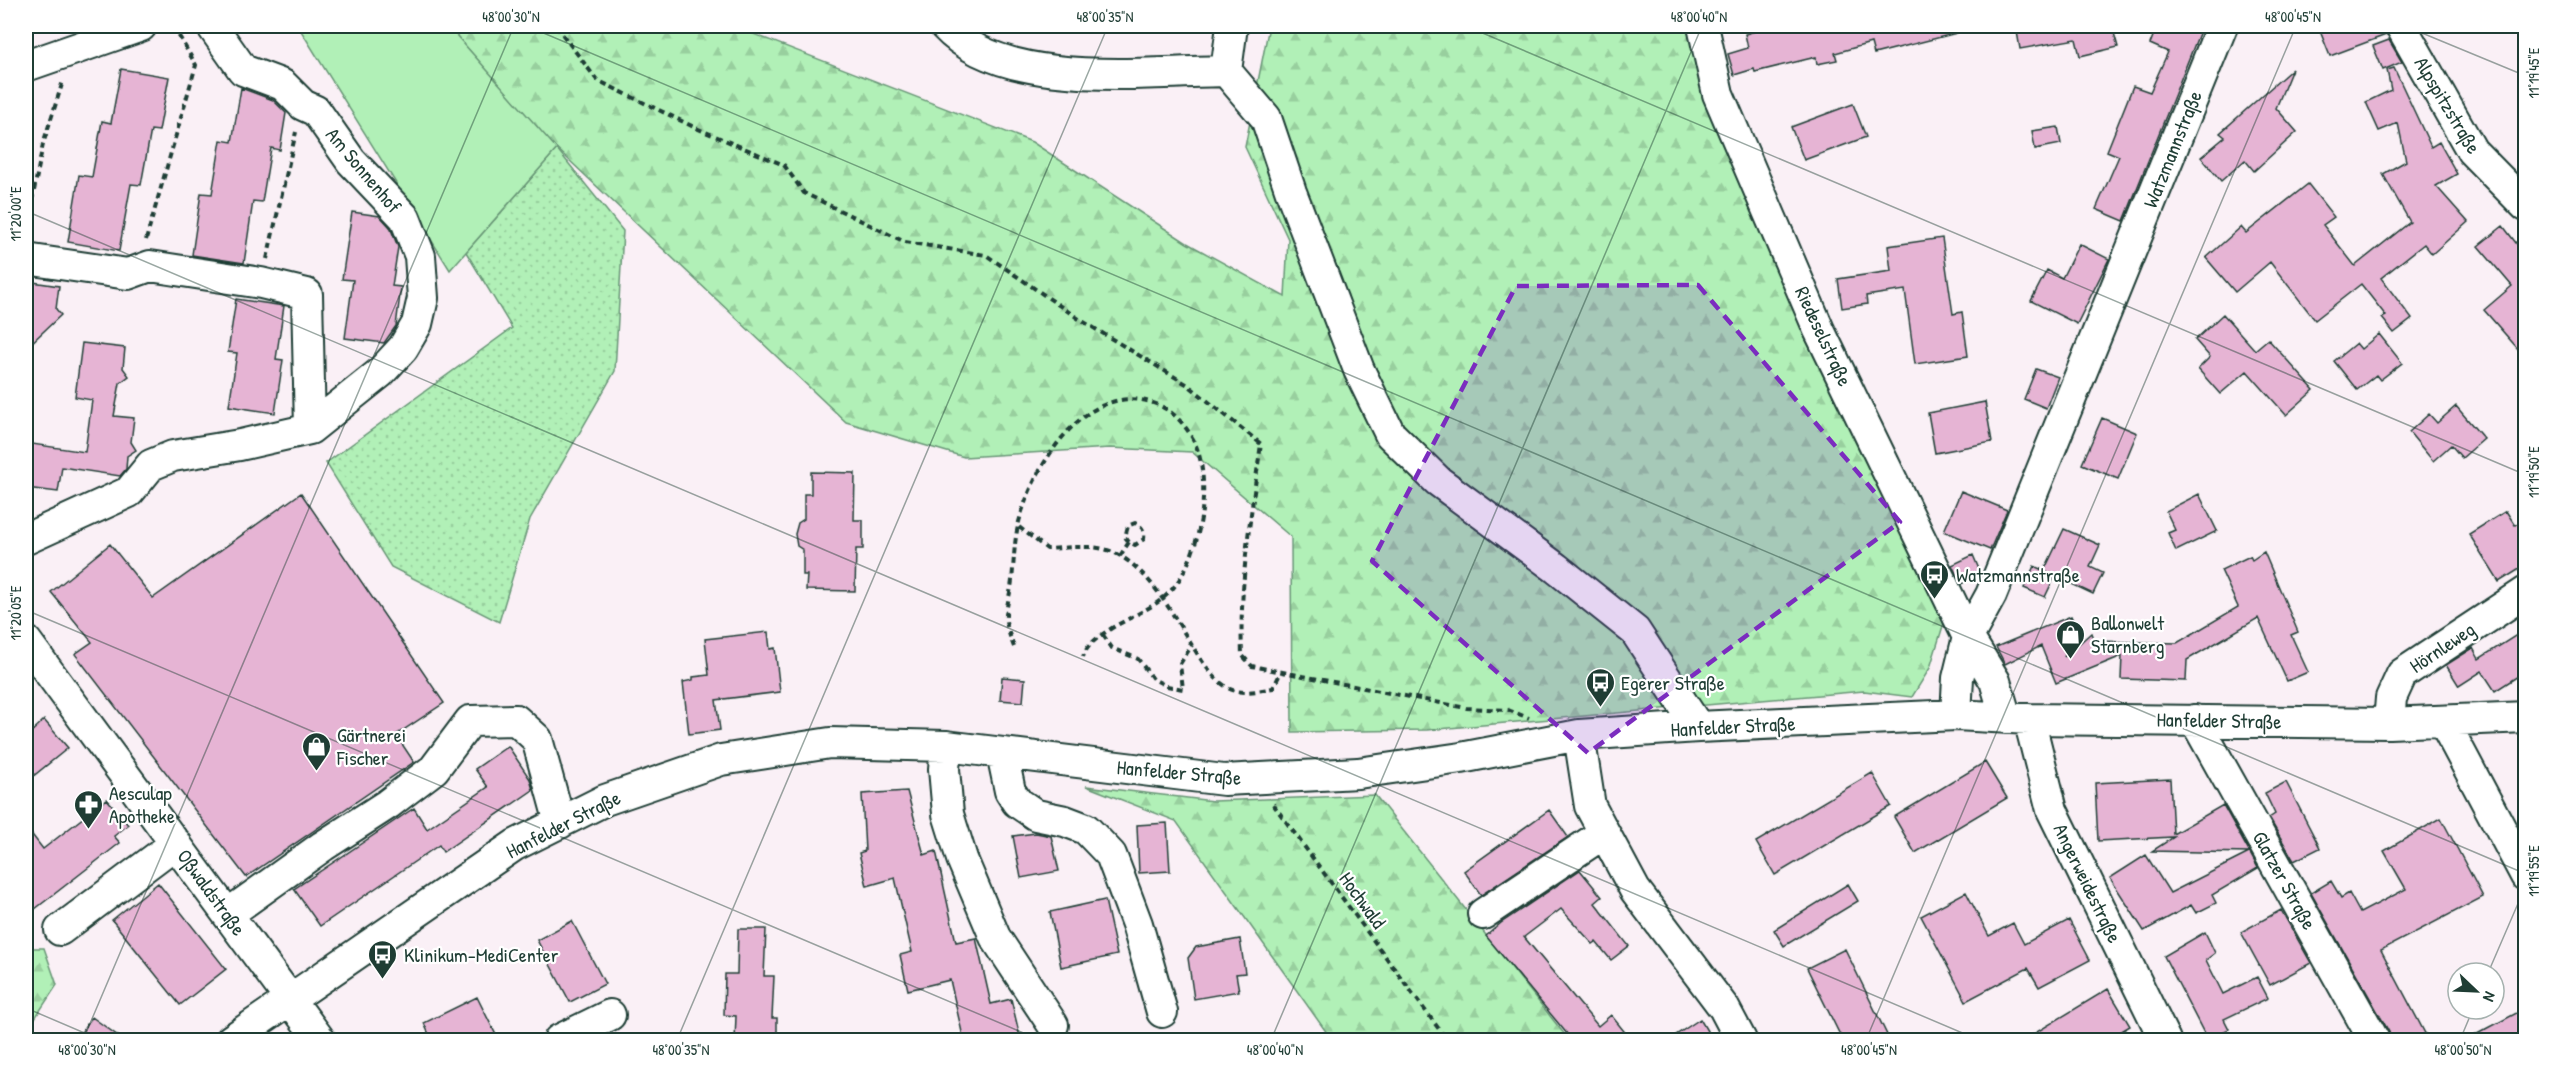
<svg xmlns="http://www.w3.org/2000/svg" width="2551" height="1066" font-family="'Patrick Hand',sans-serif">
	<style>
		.grass { fill: url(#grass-dots); stroke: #689676; stroke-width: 1.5 }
		.forest { fill: url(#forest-firs); stroke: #689676; stroke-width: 1.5 }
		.green { fill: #b1f0b7; stroke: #689676; stroke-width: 1.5 }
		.building { fill: #e6b4d4; stroke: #1f3d34; stroke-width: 1.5 }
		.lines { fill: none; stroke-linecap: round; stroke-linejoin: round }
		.minor-casing { stroke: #1f3d34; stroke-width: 34 }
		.path { stroke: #1f3d34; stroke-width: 4; stroke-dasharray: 6 4.5; stroke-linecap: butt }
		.minor { stroke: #fff; stroke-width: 30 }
		.marked { fill: #7b2cbf; fill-opacity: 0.2; stroke: #7b2cbf; stroke-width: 4.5; stroke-dasharray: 12 8; stroke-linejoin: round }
		.ticks { fill: none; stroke: #1f3d34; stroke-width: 1.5; stroke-opacity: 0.45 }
		.labels { text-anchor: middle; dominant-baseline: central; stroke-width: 4.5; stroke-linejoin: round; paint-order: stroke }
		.street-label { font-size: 20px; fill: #1f3d34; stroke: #fff }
		.poi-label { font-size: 20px; fill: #1f3d34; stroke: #fff; text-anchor: start }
		.neatline { fill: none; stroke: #1f3d34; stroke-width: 2 }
		.ticks-label { font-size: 15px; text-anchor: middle; fill: #1f3d34 }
	</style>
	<defs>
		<pattern id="grass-dots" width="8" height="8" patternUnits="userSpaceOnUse" patternTransform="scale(1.5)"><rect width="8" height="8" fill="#b1f0b7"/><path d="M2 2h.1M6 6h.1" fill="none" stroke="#98cf9e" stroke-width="1.8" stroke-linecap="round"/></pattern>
		<pattern id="forest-firs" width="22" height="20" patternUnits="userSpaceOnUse" patternTransform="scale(1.5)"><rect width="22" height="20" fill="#b1f0b7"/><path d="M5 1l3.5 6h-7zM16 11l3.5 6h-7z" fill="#98cf9e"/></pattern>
	</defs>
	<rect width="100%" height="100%" fill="#faf0f6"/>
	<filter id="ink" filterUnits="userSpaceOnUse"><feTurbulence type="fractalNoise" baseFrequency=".0167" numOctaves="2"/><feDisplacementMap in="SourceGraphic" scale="12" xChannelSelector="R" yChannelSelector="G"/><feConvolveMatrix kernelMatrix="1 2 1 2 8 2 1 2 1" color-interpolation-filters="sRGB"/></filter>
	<g filter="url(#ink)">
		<path class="grass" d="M557 149 623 231 615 371 530 519 499 622 391 567 326 463 512 328 466 252Z"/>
		<path class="forest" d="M448 26H733L1032 142 1187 243 1285 297 1288 239 1245 147 1269 26H1703L1951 600 1930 668 1912 697 1864 691 1427 730 1292 732 1291 537 1192 452 1110 448 964 457 846 422 550 142Z
			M1086 786 1213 801 1375 795 1569 1040H1332L1176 821Z
			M26 948H44L57 985 29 1027 26 1022Z"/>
		<path class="green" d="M298 26H448L557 149 450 270Z"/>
		<path class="building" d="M1755 26H1956L1957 33 1874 54 1871 43 1835 53 1837 60 1817 64 1816 57 1755 72 1754 69 1734 75 1728 54 1748 48 1745 34 1756 31Z
			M2016 26H2112L2118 47 2080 56 2076 39 2020 49Z
			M2157 26H2202L2124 221 2096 209 2119 156 2107 151 2133 86 2150 92 2168 52 2150 44Z
			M2318 26H2384L2386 35 2330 56Z
			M2389 40 2402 62 2383 70 2373 46Z
			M2394 68 2431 147 2439 142 2457 174 2436 186 2468 222 2432 254 2424 244 2381 278 2412 319 2394 333 2382 318 2386 316 2361 284 2315 320 2270 262 2235 292 2206 258 2241 227 2246 233 2308 184 2334 217 2323 225 2355 266 2410 222 2383 174 2406 161 2398 123 2379 131 2366 102 2391 90 2387 70Z
			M121 69 169 77 159 131 151 130 141 185 131 184 119 251 68 242 79 175 92 177 102 121 111 123Z
			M2292 69 2276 108 2297 132 2254 171 2245 160 2221 181 2201 157 2225 137 2220 133Z
			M241 88 273 100 286 113 280 150 271 148 262 202 253 201 244 263 192 255 201 193 212 194 221 140 232 142Z
			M1853 104 1866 137 1804 160 1791 127Z
			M2058 127 2061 144 2035 149 2032 131Z
			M352 212 380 216 390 227 398 247 392 286 401 287 396 326 384 343 345 338 353 280 342 279Z
			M2503 226 2526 256V358L2484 310 2512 286 2478 246Z
			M1942 238 1953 314 1962 312 1968 356 1915 364 1905 290 1866 296 1867 304 1842 308 1838 279 1891 271 1888 246Z
			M2079 244 2109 259 2077 324 2031 301 2047 270 2062 278Z
			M26 281 59 286 56 309 61 315 26 348Z
			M236 299 284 306 276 359 283 360 275 413 229 406 237 353 228 352Z
			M2223 314 2255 350 2268 339 2314 390 2286 415 2247 371 2220 394 2198 369 2210 357 2195 340Z
			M2379 334 2402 363 2380 380 2376 375 2357 390 2334 361 2356 343 2361 349Z
			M82 343 125 348 123 368 129 376 120 383 114 416 134 418 131 442 136 450 127 456 126 469 120 476 62 467 58 492 26 488V443L85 452 92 400 75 397Z
			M2036 369 2058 377 2046 408 2024 399Z
			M1985 402 1992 442 1935 453 1928 413Z
			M2456 406 2484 439 2462 458 2451 445 2433 461 2409 432 2429 414 2437 423Z
			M2102 418 2137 433 2118 479 2082 464Z
			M811 472 855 473 854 520H863V549H856L855 591 806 590 807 575H803V550L797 546 795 534 798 523 804 519V494H811Z
			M1961 491 2007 510 1990 550 1944 531Z
			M301 493 444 703 396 735 414 762 246 877 75 654 92 642 51 592 110 544 153 598Z
			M2199 494 2217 531 2176 551 2168 533 2175 530 2166 511Z
			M2506 511 2515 525 2526 518V565L2499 582 2469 534Z
			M2064 529 2100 545 2090 567 2103 573 2093 594 2044 571Z
			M2264 552 2298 632 2291 635 2308 672 2287 681 2258 618 2187 660 2186 681 2121 679 2122 656 2056 683 2041 646 2005 664 1996 647 2071 616 2077 629 2064 657 2091 633 2094 641 2177 643 2238 607 2221 570 2250 556 2252 560Z
			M1973 555 1981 574 1961 584 1952 565Z
			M2034 566 2055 576 2045 597 2024 588Z
			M2526 629V671L2495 691 2482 671 2459 686 2446 665 2473 648 2479 659Z
			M768 632 770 649 775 648 780 692 716 700 720 730 689 734 683 682 693 680V677L709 675 705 639Z
			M1002 677 1025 679 1023 702 1000 700Z
			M44 720 68 748 26 782V737Z
			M508 746 530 779 533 790 443 852 439 845 320 926 294 889 414 808 427 829 488 787 475 769Z
			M1985 762 2007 798 1915 853 1894 817Z
			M1872 773 1891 806 1775 875 1756 842Z
			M2170 779 2173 834 2223 805 2258 868 2212 895 2216 903 2196 913 2191 905 2144 931 2110 878 2146 855 2170 893 2249 853 2152 851 2174 837 2098 841 2095 783Z
			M2286 782 2320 848 2294 861 2269 818 2275 814 2265 793Z
			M907 791 924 855 936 851 956 942 976 938 991 1004 1011 999 1021 1041H964L950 980 908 990 900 955 912 952 895 878 867 886 859 853 865 851 862 794Z
			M107 799 128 825 114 836 120 843 26 916V827L43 849Z
			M1549 810 1568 837 1481 895 1464 871Z
			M2441 818 2483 897 2381 950 2429 1041H2391L2389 1032 2311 893 2331 881 2341 898 2349 893 2360 913 2406 889 2384 851Z
			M1167 823 1170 871 1139 873 1137 825Z
			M1036 833 1051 836 1059 871 1021 878 1013 836Z
			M1580 870 1602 897 1595 903 1629 946 1611 960 1596 942 1593 944 1561 909 1524 937 1598 1026 1611 1015 1632 1041H1573L1486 936 1501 923Z
			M158 883 226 969 180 1005 112 920Z
			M1848 884 1858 901 1784 946 1774 930Z
			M1966 892 1989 936 2013 923 2024 944 2069 920 2090 960 2039 987 2028 968 1966 1001 1921 916Z
			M1105 900 1117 955 1061 967 1050 912Z
			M2281 910 2311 963 2270 985 2241 932Z
			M572 921 605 984 570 1002 537 940Z
			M738 929H766L764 976H774L772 1018H777V1041H735L736 1016 724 1015 725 974H737Z
			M2205 932 2215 953 2206 960 2223 994 2257 977 2268 998 2224 1019 2229 1029 2207 1039 2164 956Z
			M1240 939 1245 973 1236 974 1239 991 1194 999 1188 958 1196 947Z
			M1845 949 1890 1041H1843L1807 968Z
			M2108 989 2130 1026 2105 1041H2022Z
			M477 997 496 1035 485 1041H432L424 1023Z
			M2526 1008V1041H2464Z
			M92 1017 125 1041H75Z
			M1700 1019 1713 1041H1667Z"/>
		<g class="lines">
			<defs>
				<path id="minor" d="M945 26C1004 90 1146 72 1226 71
					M1232 26 1226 71 1266 118 1291 192 1359 370 1390 434 1438 481 1556 568 1635 631 1698 727
					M1703 26 1718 94 1819 330 1968 637 1995 681 2006 718
					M2401 26 2472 151 2526 206
					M26 66 141 26
					M26 259 128 274 150 266 261 283 307 294 310 429
					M26 539 129 492 151 465 173 456 240 445 310 429 380 373 403 348 417 324 423 298 420 256 405 218 351 161 316 111 303 105 283 85 243 70 212 26
					M26 641 320 1040
					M1956 715 1958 678 1968 637 1991 595 2222 26
					M2029 719 2052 810 2165 1040
					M2195 720 2374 1040
					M2444 722 2526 876
					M2389 723 2391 698 2402 674 2526 592
					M1579 735 1590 806 1635 890 1724 1008 1741 1040
					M946 746 944 769 948 814 962 859 995 937 1053 1025
					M1002 753 1010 791 1017 802 1036 815 1065 821 1086 829 1111 855 1137 924 1162 1012
					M228 914 323 846 388 804 434 769 470 721 516 720 537 739 560 823
					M1483 914 1604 833
					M60 930 176 843
					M231 1040 515 845 605 800 721 760 830 743 946 746 1224 780 1358 773 1461 758 1579 735 1698 727 1956 715 2029 719 2389 723 2526 717
					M559 1040 610 1015"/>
			</defs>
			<use href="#minor" class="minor-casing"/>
			<path class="path" d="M556 26 597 80 696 128 784 165 804 193 905 242 986 255 1079 319 1188 385 1261 444C1251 514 1239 584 1242 655L1252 666 1466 708 1508 710 1529 718
				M26 232 43 144 63 81
				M146 240 196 65 173 26
				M267 259 296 132
				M1019 527 1047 549C1068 548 1095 543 1115 553 1151 571 1172 614 1193 647 1202 661 1211 676 1225 686 1238 696 1258 691 1273 688L1281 672
				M1120 556 1129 542 1135 545 1144 539C1145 531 1143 527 1135 523L1128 526 1125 537 1129 542
				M1103 635 1112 648 1138 659 1153 679 1167 686 1183 689 1180 664 1192 645
				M1014 647C1011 639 1007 629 1006 621 1005 608 1011 593 1012 580 1014 562 1014 543 1018 526 1030 474 1078 390 1141 400 1166 404 1181 418 1193 439 1215 481 1200 570 1162 599 1141 616 1090 632 1083 657
				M1273 804 1447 1040"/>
			<use href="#minor" class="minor"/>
		</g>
	</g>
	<path class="marked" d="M1698 285 1900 522 1588 753 1372 561 1516 286Z"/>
	<path class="ticks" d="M527 26 2526 874M1466 26 2526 475M2405 26 2526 76M26 211 1979 1040M26 610 1040 1040M2488 973 2526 885M26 1008 101 1040M83 1040 514 26M677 1040 1108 26M1271 1040 1702 26M1866 1040 2296 26M2460 1040 2473 1009"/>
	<defs>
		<symbol id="bus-pin" viewBox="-11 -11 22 30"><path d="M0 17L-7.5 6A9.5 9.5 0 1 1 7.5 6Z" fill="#1f3d34" stroke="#fff"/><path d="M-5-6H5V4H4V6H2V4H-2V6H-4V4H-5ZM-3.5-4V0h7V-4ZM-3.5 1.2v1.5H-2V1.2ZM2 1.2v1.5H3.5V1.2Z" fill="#fff"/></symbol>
		<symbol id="shop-pin" viewBox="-11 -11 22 30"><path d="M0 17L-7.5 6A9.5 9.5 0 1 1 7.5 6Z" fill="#1f3d34" stroke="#fff"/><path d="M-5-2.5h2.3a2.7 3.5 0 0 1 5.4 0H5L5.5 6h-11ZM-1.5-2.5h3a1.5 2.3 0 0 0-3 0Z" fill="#fff"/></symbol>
		<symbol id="pharmacy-pin" viewBox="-11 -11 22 30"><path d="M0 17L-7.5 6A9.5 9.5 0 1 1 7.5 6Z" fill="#1f3d34" stroke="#fff"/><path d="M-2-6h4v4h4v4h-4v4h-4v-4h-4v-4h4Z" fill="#fff"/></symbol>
	</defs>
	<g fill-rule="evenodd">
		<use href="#bus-pin" x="1918" y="558" width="33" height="45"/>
		<use href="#shop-pin" x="2054" y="618" width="33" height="45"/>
		<use href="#bus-pin" x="1584" y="666" width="33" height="45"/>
		<use href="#shop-pin" x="300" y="730" width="33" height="45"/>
		<use href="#pharmacy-pin" x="72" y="788" width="33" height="45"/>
		<use href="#bus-pin" x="366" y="938" width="33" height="45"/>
	</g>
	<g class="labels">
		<g class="street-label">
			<text transform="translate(2448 105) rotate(59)">Alpspitzstraße</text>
			<text transform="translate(2172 149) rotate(-68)">Watzmannstraße</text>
			<text transform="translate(364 170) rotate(50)">Am Sonnenhof</text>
			<text transform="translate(1824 336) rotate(65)">Riedeselstraße</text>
			<text transform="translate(2442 647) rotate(-34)">Hörnleweg</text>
			<text transform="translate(2219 720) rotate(1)">Hanfelder Straße</text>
			<text transform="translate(1733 726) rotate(-3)">Hanfelder Straße</text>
			<text transform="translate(1179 772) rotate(5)">Hanfelder Straße</text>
			<text transform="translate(563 824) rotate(-27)">Hanfelder Straße</text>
			<text transform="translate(2285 880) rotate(61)">Glatzer Straße</text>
			<text transform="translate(2088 883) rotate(64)">Angerweidestraße</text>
			<text transform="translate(212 892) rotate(54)">Oßwaldstraße</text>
			<text transform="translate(1363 900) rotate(54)">Hochwald</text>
		</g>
		<g class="poi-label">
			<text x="1956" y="574">Watzmannstraße</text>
			<text x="2091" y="622">Ballonwelt<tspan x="2091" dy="23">Starnberg</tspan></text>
			<text x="1621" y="682">Egerer Straße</text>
			<text x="337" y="734">Gärtnerei<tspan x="337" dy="23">Fischer</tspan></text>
			<text x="109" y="792">Aesculap<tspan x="109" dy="23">Apotheke</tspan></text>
			<text x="404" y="954">Klinikum-MediCenter</text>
		</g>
	</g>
	<rect width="2551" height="1066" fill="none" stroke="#fff" stroke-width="66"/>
	<g transform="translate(2476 991) rotate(113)"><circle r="28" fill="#ffffff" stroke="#a5b1ae" stroke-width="1.5"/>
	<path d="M0-4.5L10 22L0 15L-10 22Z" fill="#1f3d34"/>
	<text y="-9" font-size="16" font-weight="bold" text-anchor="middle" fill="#1f3d34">N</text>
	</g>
	<rect x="33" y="33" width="2485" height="1000" class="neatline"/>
	<g class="ticks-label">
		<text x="511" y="22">48°00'30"N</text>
		<text x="1105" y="22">48°00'35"N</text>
		<text x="1699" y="22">48°00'40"N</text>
		<text x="2293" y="22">48°00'45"N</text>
		<text transform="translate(2534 73) rotate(-90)" y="5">11°19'45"E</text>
		<text transform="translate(16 214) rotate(-90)" y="5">11°20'00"E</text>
		<text transform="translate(2534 472) rotate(-90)" y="5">11°19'50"E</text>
		<text transform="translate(16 613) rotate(-90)" y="5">11°20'05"E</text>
		<text transform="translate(2534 871) rotate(-90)" y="5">11°19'55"E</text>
		<text x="87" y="1055">48°00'30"N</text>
		<text x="681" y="1055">48°00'35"N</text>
		<text x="1275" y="1055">48°00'40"N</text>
		<text x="1869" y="1055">48°00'45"N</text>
		<text x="2463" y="1055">48°00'50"N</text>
	</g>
</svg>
